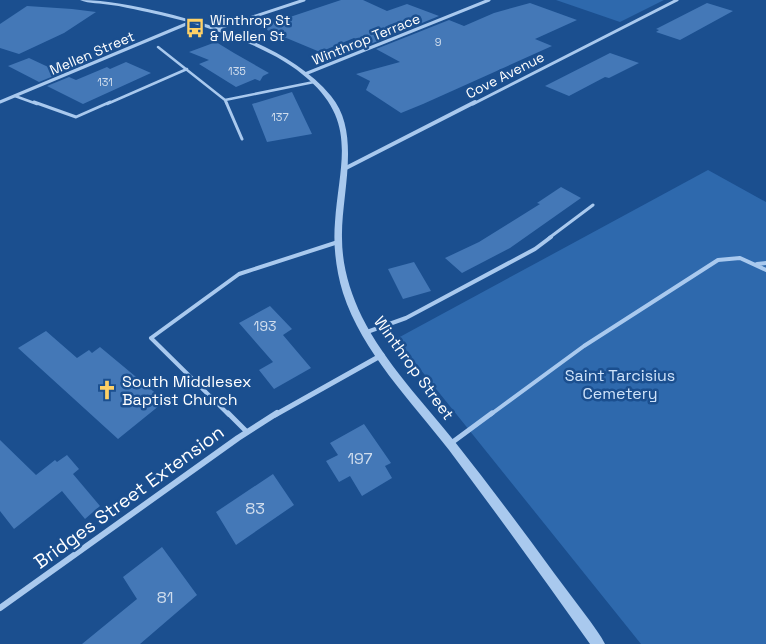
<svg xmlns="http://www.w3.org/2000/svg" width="766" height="644" font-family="'Space Grotesk',sans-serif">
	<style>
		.green { fill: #2e69ad }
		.building { fill: #4478b7 }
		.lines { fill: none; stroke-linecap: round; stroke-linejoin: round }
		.service-far3 { stroke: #a9c9ee; stroke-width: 2.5 }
		.service-far2 { stroke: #a9c9ee; stroke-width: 3 }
		.service-far1 { stroke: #a9c9ee; stroke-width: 4 }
		.service { stroke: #a9c9ee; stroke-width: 5 }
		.minor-far3 { stroke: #a9c9ee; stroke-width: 3 }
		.minor-far2 { stroke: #a9c9ee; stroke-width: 4 }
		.minor-far1 { stroke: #a9c9ee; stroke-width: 5 }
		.minor { stroke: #a9c9ee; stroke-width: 6 }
		.tertiary { fill: #a9c9ee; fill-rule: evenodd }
		.labels { text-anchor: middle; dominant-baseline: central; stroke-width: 5; stroke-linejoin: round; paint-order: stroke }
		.far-number-label { font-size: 11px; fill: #d0dded }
		.far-poi-label { font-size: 14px; fill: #fff; stroke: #1b4f8f; text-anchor: start }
		.far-street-label { font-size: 14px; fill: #fff; stroke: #1b4f8f }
		.number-label { font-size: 14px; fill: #d0dded }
		.street-label { font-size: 16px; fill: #fff; stroke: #1b4f8f }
		.park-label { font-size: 16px; fill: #cfe3fa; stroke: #1b4f8f }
		.poi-label { font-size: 16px; fill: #fff; stroke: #1b4f8f; text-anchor: start }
		.near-number-label { font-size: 16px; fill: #d0dded }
		.near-street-label { font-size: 19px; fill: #fff; stroke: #1b4f8f }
	</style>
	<rect width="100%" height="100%" fill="#1b4f8f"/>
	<path class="green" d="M556 0H664L620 22Z
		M708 170 766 202V644H641L396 339Z"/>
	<path class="building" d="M341 0H363L387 11 407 4 439 16 368 45 354 38 320 52 260 27Z
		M530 3 577 20 535 39 552 46 423 104 401 113 366 90 370 81 356 74 400 62 376 49 449 20 464 26 494 13Z
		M707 3 733 11 680 40 656 32 659 30 656 29Z
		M27 6 72 9 96 12 64 33 19 54 0 48V24Z
		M216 42 234 53 269 73 263 76 260 81 255 79 236 87 199 64 209 60 189 52Z
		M610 53 639 63 609 78 605 77 569 96 545 86Z
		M29 58 61 73 39 82 8 66Z
		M126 62 151 73 83 104 47 86 69 77 76 80 107 67 110 69Z
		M292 92 312 134 267 142 252 104Z
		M561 187 581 198 510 248 462 273 445 258 479 242 540 204 537 203Z
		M414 262 431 291 403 299 388 269Z
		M270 306 292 329 283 335 311 368 274 389 259 370 273 362 239 323Z
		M46 331 77 358 89 350 92 353 100 347 165 401 118 439 18 348Z
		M364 424 391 463 385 466 392 478 362 496 350 476 339 482 326 461 338 455 330 443Z
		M0 440 36 475 55 460 57 462 67 455 79 469 73 474 100 506 85 519 62 491 14 529 0 511Z
		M273 474 294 505 236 545 216 512Z
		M162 547 197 595 140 644H82L137 599 123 577Z"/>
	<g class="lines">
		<path class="service-far3" d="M158 47 225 100
			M15 96 37 104
			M107 104 187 69
			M227 104 225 100 314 82"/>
		<path class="service-far2" d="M34 102 76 117 110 102
			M226 102 242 139
			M549 238 593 205"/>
		<path class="service-far1" d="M757 264 766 263
			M367 332 406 318 535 249 551 237
			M229 415 151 338 239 274 338 242
			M490 415 584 346 718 260 740 258 766 270"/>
		<path class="service" d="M228 413 247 432
			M450 444 492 413"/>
		<path class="minor-far3" d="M216 29 304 0
			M305 74 489 0
			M0 102 191 22
			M473 104 677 0"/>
		<path class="minor-far2" d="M344 169 475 102"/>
		<path class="minor-far1" d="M275 415 382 355"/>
		<path class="minor" d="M0 608 238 438 277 413"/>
		<path class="tertiary" d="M80 0C107 0 134 6 161 12 219 26 291 48 331 96 362 133 341 194 342 238 342 266 350 292 362 317 385 363 423 402 455 442 489 485 522 529 554 573 566 589 578 605 590 621 595 628 601 636 605 644H590C544 579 497 514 449 450 412 402 362 352 343 293 336 270 333 246 335 222 339 164 358 123 308 79 270 44 192 21 142 11 132 9 121 6 111 5 101 3 89 4 80 0Z"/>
	</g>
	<defs>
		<symbol id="bus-bare" viewBox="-9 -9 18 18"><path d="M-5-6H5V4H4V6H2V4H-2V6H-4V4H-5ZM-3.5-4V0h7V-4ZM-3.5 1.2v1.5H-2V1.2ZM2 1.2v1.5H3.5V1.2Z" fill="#ffd166" stroke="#1b4f8f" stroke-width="2.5" paint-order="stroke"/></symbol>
		<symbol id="church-bare" viewBox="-9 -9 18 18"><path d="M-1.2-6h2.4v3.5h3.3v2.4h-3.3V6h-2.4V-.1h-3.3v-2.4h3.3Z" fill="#ffd166" stroke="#1b4f8f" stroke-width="2.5" paint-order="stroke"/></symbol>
	</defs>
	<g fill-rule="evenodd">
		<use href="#bus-bare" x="181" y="14" width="28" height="28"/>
		<use href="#church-bare" x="93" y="376" width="28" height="28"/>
	</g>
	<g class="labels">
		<g class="far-number-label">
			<text x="438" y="42">9</text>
			<text x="237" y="71">135</text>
			<text x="105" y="82">131</text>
			<text x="280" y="117">137</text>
		</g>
		<g class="far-poi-label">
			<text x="210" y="20">Winthrop St<tspan x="210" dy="16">&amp; Mellen St</tspan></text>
		</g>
		<g class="far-street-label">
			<text transform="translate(366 39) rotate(-22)">Winthrop Terrace</text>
			<text transform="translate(92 53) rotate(-23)">Mellen Street</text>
			<text transform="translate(505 75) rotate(-27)">Cove Avenue</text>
		</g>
		<g class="number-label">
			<text x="265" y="326">193</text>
		</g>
		<g class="street-label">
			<text transform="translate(414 368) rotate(54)">Winthrop Street</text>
		</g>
		<g class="park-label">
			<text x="620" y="375">Saint Tarcisius<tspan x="620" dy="18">Cemetery</tspan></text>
		</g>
		<g class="poi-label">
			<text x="122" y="381">South Middlesex<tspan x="122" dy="18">Baptist Church</tspan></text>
		</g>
		<g class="near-number-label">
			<text x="360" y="458">197</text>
			<text x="255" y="508">83</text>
			<text x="165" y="597">81</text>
		</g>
		<g class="near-street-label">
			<text transform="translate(129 497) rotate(-36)">Bridges Street Extension</text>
		</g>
	</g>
</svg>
